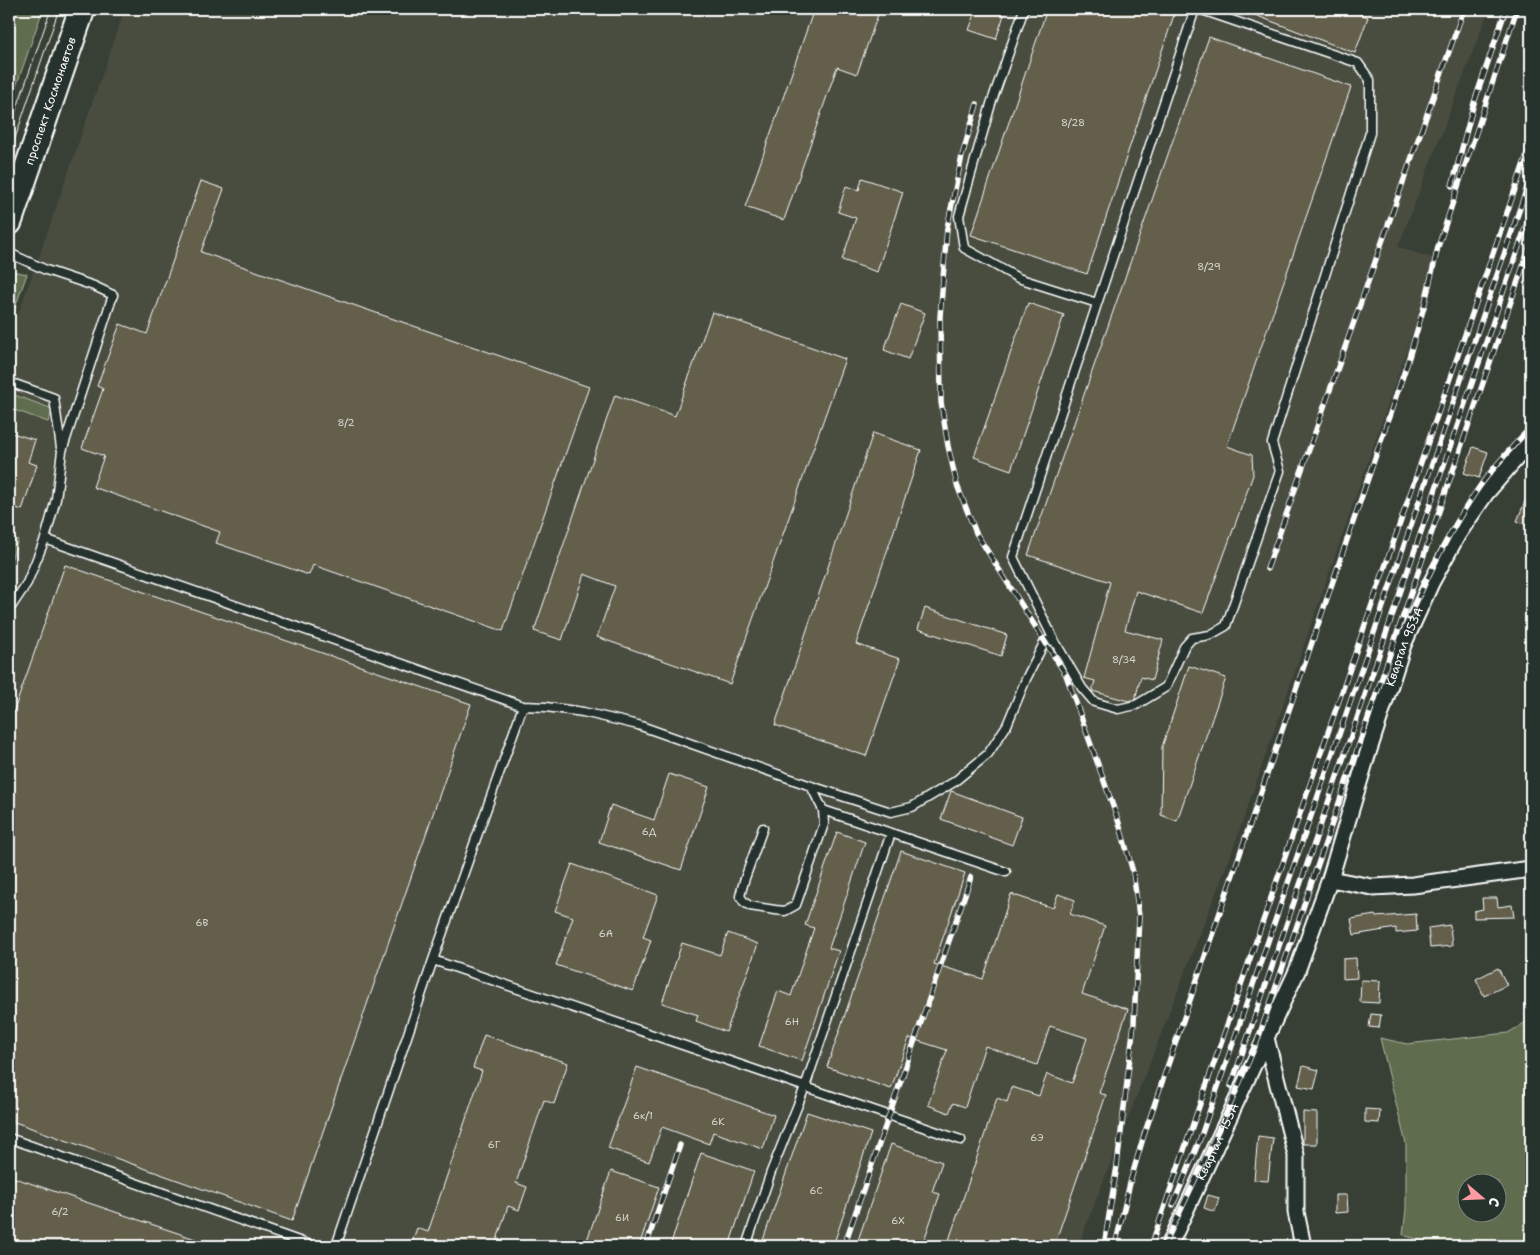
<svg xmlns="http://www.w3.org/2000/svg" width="1540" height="1255" font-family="'Shantell Sans',sans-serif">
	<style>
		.built { fill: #494d41 }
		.green { fill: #5e6c4e; stroke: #aeb6a6; fill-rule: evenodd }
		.building { fill: #635e4c; stroke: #fff }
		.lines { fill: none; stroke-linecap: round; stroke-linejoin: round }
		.lane-casing { stroke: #fff; stroke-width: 11 }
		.street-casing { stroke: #fff; stroke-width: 19 }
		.primary-casing { stroke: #fff; stroke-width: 29 }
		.lane { stroke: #26332d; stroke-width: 8 }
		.street { stroke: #26332d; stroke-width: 15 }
		.primary { stroke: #26332d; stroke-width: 25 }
		.tram { stroke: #fff; stroke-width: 1 }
		.rail-casing { stroke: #fff; stroke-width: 5.5 }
		.rail { stroke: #26332d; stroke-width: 4; stroke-dasharray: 11; stroke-linecap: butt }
		.labels { text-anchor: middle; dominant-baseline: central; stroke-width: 4; stroke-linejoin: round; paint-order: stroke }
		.number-label { font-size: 10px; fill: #d8d7d2 }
		.street-label { font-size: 12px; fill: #fff; stroke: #26332d }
	</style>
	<rect width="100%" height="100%" fill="#384036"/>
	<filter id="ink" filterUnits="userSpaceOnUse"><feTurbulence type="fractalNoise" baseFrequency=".02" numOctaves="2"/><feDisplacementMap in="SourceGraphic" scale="10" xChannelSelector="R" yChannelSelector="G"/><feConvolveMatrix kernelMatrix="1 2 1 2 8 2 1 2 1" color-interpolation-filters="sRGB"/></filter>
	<g filter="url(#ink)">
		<path class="built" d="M125 9H1489L1398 247 1438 260 1233 849 1078 1246H9V339L42 248Z"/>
		<path class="green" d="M9 9H43L9 107Z
			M12 271 27 274 9 324V272Z
			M9 393 50 408 52 412 48 422 9 408Z
			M9 536 18 540 9 566Z
			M1531 1019V1246H1439L1403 1235 1406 1209V1144L1380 1038 1407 1044 1508 1033ZM1498 1182V1212H1468V1182Z"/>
		<path class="building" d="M814 9H880L857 74 837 67 784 220 745 207Z
			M977 9H1006L996 39 969 30Z
			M1047 9H1176L1087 274 971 235Z
			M1239 9H1347L1368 17 1355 53Z
			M1209 37 1351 87 1227 446 1252 455 1253 475 1203 613 1136 591 1125 630 1163 640 1152 680 1141 677 1135 699 1129 701 1092 691 1095 681 1084 678 1110 582 1028 555Z
			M862 178 903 192 877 272 842 260 856 218 838 212 846 186 859 190Z
			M201 181 224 189 201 252 589 387 503 631 313 565 309 575 216 543 220 532 93 487 104 456 82 448 103 389 97 386 120 324 147 334Z
			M1028 303 1064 315 1011 470 974 457Z
			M901 304 925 313 908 359 884 350Z
			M712 312 845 359 730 684 597 637 615 586 584 574 562 640 534 631 615 395 675 416Z
			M9 432 35 440 28 462 37 465 22 510 11 506 13 499 9 498Z
			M873 433 921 450 856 644 900 659 866 756 775 725Z
			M1473 447 1488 452 1479 478 1464 473Z
			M1531 487V527L1517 521Z
			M65 565 471 704 292 1221 9 1120V725Z
			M925 608 1007 635 1001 656 918 629Z
			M1189 666 1226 678 1177 821 1161 815 1162 747Z
			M669 774 709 787 681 870 599 842 611 805 654 820Z
			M951 791 1022 817 1012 845 941 819Z
			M837 832 865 842 829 948 839 951 802 1061 759 1046 778 991 791 996 814 928 805 925Z
			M901 851 965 873 934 964 983 979 1011 894 1053 908 1058 894 1075 900 1070 914 1105 926 1082 994 1128 1009 1099 1093 1106 1095 1054 1246H947L997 1098 1007 1102 1012 1087 1039 1096 1047 1074 1072 1083 1087 1038 1050 1026 1037 1065 985 1046 965 1107 953 1103 949 1113 928 1105 947 1050 909 1038 891 1089 827 1067Z
			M572 864 658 895 643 937 651 940 633 991 556 965 573 917 555 911Z
			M1482 898H1497L1498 907 1512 905 1514 917 1474 918V911L1483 909Z
			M1416 914 1417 931 1396 933V928L1354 935 1351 919 1375 915 1376 917Z
			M1450 925 1452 946 1430 948 1428 928Z
			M728 933 758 944 726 1032 696 1021 698 1015 662 1003 682 943 720 955Z
			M1356 958 1357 978 1343 979V959Z
			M1498 968 1507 985 1484 996 1476 979Z
			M1361 980 1380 981 1379 1003 1360 1002Z
			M1371 1014 1381 1015 1379 1028 1369 1027Z
			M484 1035 568 1063 554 1104 544 1100 516 1183 527 1187 519 1210 508 1206 495 1246H425L412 1242 417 1228 428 1232 482 1071 473 1068Z
			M1303 1066 1319 1070 1314 1089 1298 1086Z
			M637 1067 774 1115 763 1149 713 1132 709 1144 662 1127 649 1162 608 1148Z
			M1365 1109 1380 1110 1379 1123 1365 1122Z
			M807 1112 871 1133 833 1246H761Z
			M1303 1112 1317 1113V1144H1303Z
			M1258 1136 1273 1138 1268 1181 1254 1180Z
			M891 1144 942 1162 932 1192 940 1194 922 1246H856Z
			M701 1153 754 1171 729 1246H670Z
			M611 1171 659 1187 639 1246H585Z
			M9 1176 210 1244 209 1246H9Z
			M1208 1195 1219 1198 1215 1212 1204 1208Z
			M1335 1195H1347L1348 1212 1335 1213Z"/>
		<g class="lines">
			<defs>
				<path id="lane" d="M1024 9 991 104 959 216 964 248 1018 278 1097 303
					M1195 9 1013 557 1054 640 1082 688 1094 702 1118 709 1136 705 1166 687 1184 647 1192 638 1210 635 1226 626 1280 471 1272 443 1370 133V80L1358 63 1199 9
					M9 253 46 270 94 286 113 295 62 451 56 499 45 539 27 583 9 610
					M9 382 54 398 61 448
					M45 539 523 706 433 960 336 1246
					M523 706 546 707 583 712 638 725 811 786 891 812 912 807 954 782 988 754 1007 725 1026 679 1045 641 1054 640
					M823 810 1006 872
					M763 828 744 881 740 896 744 902 750 906 775 910 785 911 796 905 824 824 823 810 811 786
					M433 960 961 1140
					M9 1138 313 1246
					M746 1246 771 1172 805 1087 891 833"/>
				<g id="street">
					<path d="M1330 879 1372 887 1413 885 1531 869"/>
					<path d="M1266 1038 1296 1155V1212L1303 1246"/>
					<path id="s1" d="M1169 1246 1297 971 1330 879 1366 759 1403 645 1431 583 1458 534 1486 493 1531 441"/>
				</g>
				<g id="primary">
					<path id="s2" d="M9 222 82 9"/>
				</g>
			</defs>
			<use href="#lane" class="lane-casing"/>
			<use href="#street" class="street-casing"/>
			<use href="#primary" class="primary-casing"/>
			<use href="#lane" class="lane"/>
			<use href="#street" class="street"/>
			<use href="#primary" class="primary"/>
			<path class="tram" d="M9 131 51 9
				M9 156 59 9"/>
			<defs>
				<path id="rail" d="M977 104 962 156 947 228 940 317 941 402 948 446 957 485 976 533 1066 675 1119 823 1133 872 1139 916 1134 1023 1117 1166 1104 1246
					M1452 186 1474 103 1506 9
					M1267 569 1464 9
					M1409 618C1430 572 1451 527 1480 486 1495 465 1513 446 1531 427
					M1231 1086 1531 211
					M1173 1205 1200 1139 1531 176
					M646 1246 680 1145
					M844 1246 971 877
					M1115 1246 1131 1179 1144 1135 1407 364 1424 307 1438 247 1517 9
					M1151 1246 1531 143
					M1164 1246 1231 1103 1257 1042 1531 243"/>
			</defs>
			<use href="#rail" class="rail-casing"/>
			<use href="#rail" class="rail"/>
		</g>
	</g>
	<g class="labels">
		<g class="number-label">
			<text x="1073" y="122">8/28</text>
			<text x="1209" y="266">8/29</text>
			<text x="346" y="422">8/2</text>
			<text x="1124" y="659">8/34</text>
			<text x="649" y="831">6Д</text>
			<text x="202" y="922">6В</text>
			<text x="606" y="933">6А</text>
			<text x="792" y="1021">6Н</text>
			<text x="643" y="1115">6к/1</text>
			<text x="718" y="1121">6К</text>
			<text x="1037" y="1137">6Э</text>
			<text x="494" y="1144">6Г</text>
			<text x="816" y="1190">6С</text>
			<text x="60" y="1211">6/2</text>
			<text x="622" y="1217">6И</text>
			<text x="898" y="1220">6Х</text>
		</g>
		<g class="street-label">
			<text stroke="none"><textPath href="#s2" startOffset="128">проспект Космонавтов</textPath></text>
			<text stroke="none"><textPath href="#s1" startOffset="645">Квартал 953А</textPath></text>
			<text stroke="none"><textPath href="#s1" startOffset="115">Квартал 953А</textPath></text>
		</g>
	</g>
	<rect width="1540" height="1255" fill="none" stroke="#26332d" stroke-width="30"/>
	<rect x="15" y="15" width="1510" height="1225" fill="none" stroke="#fff" stroke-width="2" filter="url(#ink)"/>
	<g transform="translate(1482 1198) rotate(109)"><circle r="24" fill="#26332d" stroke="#7d8581"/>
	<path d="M0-4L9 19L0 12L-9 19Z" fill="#ff9aa2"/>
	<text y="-8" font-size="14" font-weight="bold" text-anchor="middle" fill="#ffffff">С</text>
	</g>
</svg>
